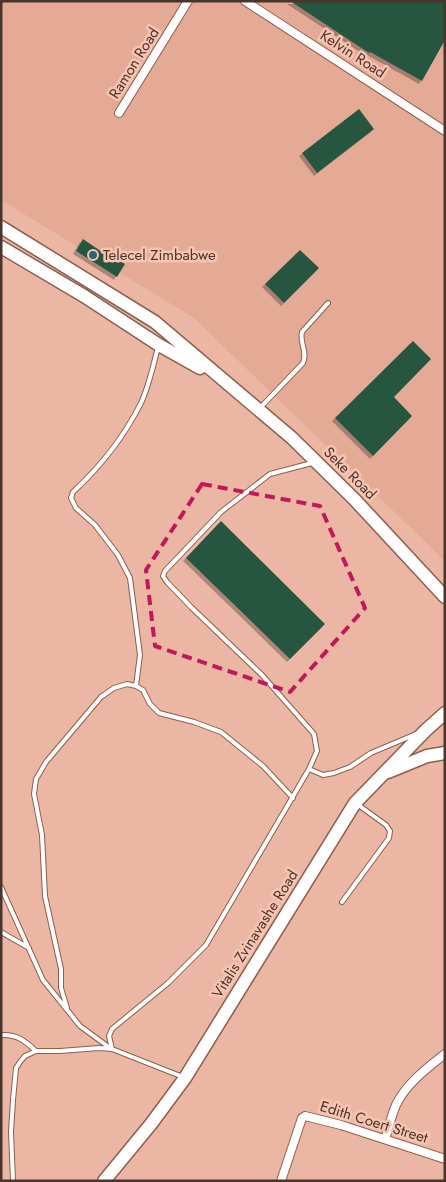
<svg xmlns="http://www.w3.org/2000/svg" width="446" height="1182" font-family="Jost,sans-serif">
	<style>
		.built { fill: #e4aa95 }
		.building { fill: #275740; filter: url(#shadow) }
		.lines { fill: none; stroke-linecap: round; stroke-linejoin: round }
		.service-casing { stroke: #8c5e4d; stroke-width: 6 }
		.minor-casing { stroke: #8c5e4d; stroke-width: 10 }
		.primary-casing { stroke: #8c5e4d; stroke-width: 15 }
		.service { stroke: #fff; stroke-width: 4 }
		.minor { stroke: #fff; stroke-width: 8 }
		.primary { stroke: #fff; stroke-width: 12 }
		.marked { fill: none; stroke: #c2185b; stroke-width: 4; stroke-dasharray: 10 6; stroke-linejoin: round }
		.poi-dot { fill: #26677b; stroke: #f8c4b1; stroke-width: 2 }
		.labels { text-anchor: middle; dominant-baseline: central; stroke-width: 5; stroke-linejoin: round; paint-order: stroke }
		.street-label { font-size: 15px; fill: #4a352d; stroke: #f8c4b1 }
		.poi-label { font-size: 15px; fill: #4a352d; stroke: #f8c4b1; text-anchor: start }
	</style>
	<defs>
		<filter id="shadow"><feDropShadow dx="-3" dy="3" stdDeviation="0" flood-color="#0004"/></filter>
	</defs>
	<rect width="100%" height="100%" fill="#ebb7a4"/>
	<path class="built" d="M1 1H445V561L194 318 1 200Z"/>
	<path class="building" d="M290 1H445V40L422 81 370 52 369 53Z
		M359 109 374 129 317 173 302 153Z
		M83 239 115 261 116 258 125 264 117 277 76 251Z
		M300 250 319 268 284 303 265 284Z
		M413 341 431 359 394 397 412 416 373 456 335 418Z
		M221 521 325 624 290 659 186 558Z"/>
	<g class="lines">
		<defs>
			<path id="service" d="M260 408 303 363C308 351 299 343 302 332L328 303
				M136 686 140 655 130 578 118 555 95 525 76 508 71 498 73 492C100 467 124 437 141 403 149 386 153 366 158 347
				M309 769 323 775 334 773 350 767 371 753 416 734
				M1 887 43 980 80 1026 110 1048
				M342 902 389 838 390 831 386 825 357 804
				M1 932 29 948
				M67 1008 61 988V969L45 896 42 835 34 794 36 779 46 762 101 697 114 688 127 684 136 686 143 690 150 704 159 713 194 722 221 732 263 766 293 798
				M1 1035C17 1034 25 1041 36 1051
				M183 1077 112 1049 109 1036 112 1029 168 983 206 945 309 769 317 751 314 734 262 675 192 608 167 582 163 576 165 571 221 512 270 474 312 463
				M13 1181 11 1132 13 1100 16 1068 20 1062 25 1056 36 1051H60L99 1048 112 1049"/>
			<path id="minor" d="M245 1 445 131
				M119 113 188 1
				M385 1139C389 1128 391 1116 396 1105 406 1084 427 1068 445 1054
				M281 1181 302 1118 305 1116 341 1125 445 1159"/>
			<path id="primary" d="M1 227 155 322 292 438 355 500 445 597
				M1 247 84 296 159 345 200 368
				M388 772 427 756 445 753
				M104 1181 151 1124 185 1078 355 803 426 730 445 713"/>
		</defs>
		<use href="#service" class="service-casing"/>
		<use href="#minor" class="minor-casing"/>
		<use href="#primary" class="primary-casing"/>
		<use href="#service" class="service"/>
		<use href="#minor" class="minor"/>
		<use href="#primary" class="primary"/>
	</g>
	<path class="marked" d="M202 484 320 506 365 608 290 692 155 646 146 570Z"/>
	<circle class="poi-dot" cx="93" cy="255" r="5"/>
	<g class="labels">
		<g class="street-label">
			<text transform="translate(353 54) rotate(33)">Kelvin Road</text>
			<text transform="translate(134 63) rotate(-58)">Ramon Road</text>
			<text transform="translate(350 473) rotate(45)">Seke Road</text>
			<text transform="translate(255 934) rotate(-58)">Vitalis Zvinavashe Road</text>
			<text transform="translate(374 1122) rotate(17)">Edith Coert Street</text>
		</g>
		<g class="poi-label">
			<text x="103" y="255">Telecel Zimbabwe</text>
		</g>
	</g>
	<rect width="446" height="1182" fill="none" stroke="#4a352d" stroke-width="5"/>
</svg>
